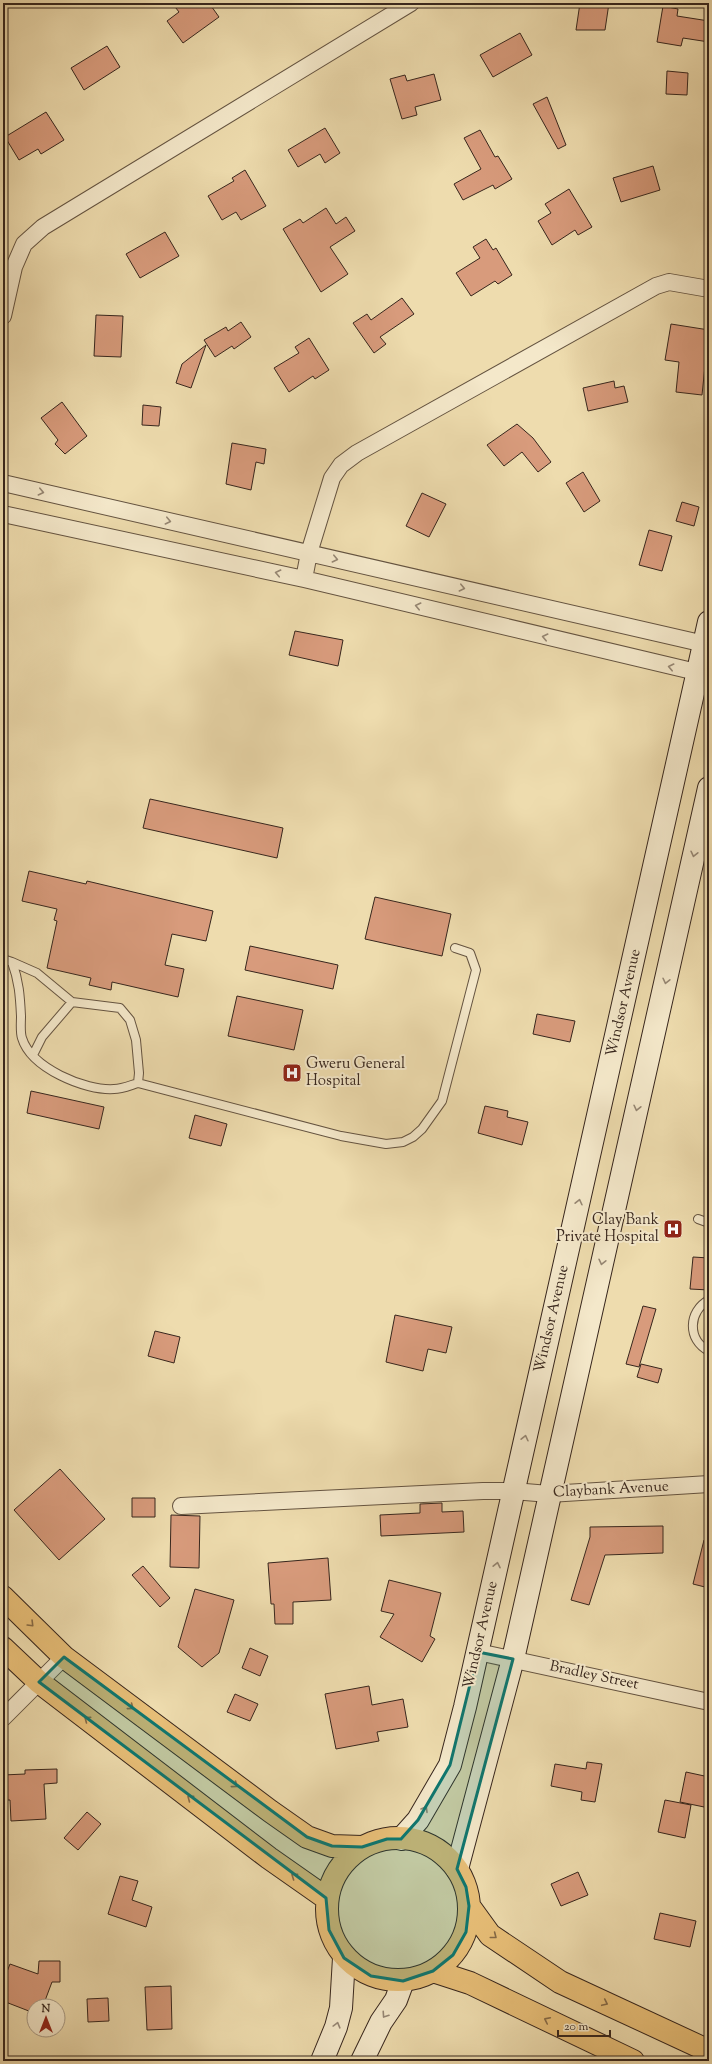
<svg xmlns="http://www.w3.org/2000/svg" width="712" height="2064" font-family="'Sorts Mill Goudy',serif">
	<style>
		.building { fill: #d89b7c; stroke: #37261d }
		.lines { fill: none; stroke-linecap: round; stroke-linejoin: round }
		.service-casing { stroke: #655441; stroke-width: 10 }
		.minor-casing { stroke: #655441; stroke-width: 18 }
		.secondary-casing { stroke: #37261d; stroke-width: 24 }
		.trunk-casing { stroke: #37261d; stroke-width: 24 }
		.service { stroke: #f4e8ca; stroke-width: 8 }
		.minor { stroke: #f4e8ca; stroke-width: 16 }
		.secondary { stroke: #f4e8ca; stroke-width: 22 }
		.trunk { stroke: #e7be77; stroke-width: 22 }
		.oneway { stroke: #968774 }
		.oneway2 { stroke: #866a46 }
		.marked { fill: #0f766e; fill-opacity: 0.2; stroke: #0f766e; stroke-width: 3; stroke-linejoin: round }
		.labels { text-anchor: middle; dominant-baseline: central; stroke-width: 4; stroke-linejoin: round; paint-order: stroke }
		.street-label { font-size: 15px; fill: #37261d; stroke: #f4e8ca }
		.poi-label { font-size: 15px; fill: #37261d; stroke: #f4e8ca; text-anchor: start }
	</style>
	<rect width="100%" height="100%" fill="#eedcae"/>
	<filter id="stains"><feTurbulence type="fractalNoise" baseFrequency=".005" numOctaves="4"/><feColorMatrix values="0 0 0 0 .2 0 0 0 0 .09 0 0 0 0 .02 0 0 0 .5 -.17"/></filter>
	<radialGradient id="worn" r=".72"><stop offset=".6" stop-color="#630" stop-opacity="0"/><stop offset="1" stop-color="#630" stop-opacity=".3"/></radialGradient>
	<path class="building" d="M172 3H209L219 17 183 43 167 21 179 12Z
		M580 3H609L605 30H576Z
		M663 6 678 9 677 16 709 21V42L683 38 681 46 657 42Z
		M520 33 532 55 493 77 480 55Z
		M107 46 120 67 84 90 71 68Z
		M667 71 688 73 687 95 666 94Z
		M434 74 441 100 415 107 417 115 402 119 390 79 405 75 407 81Z
		M547 97 566 145 558 149 533 104Z
		M46 112 64 140 41 154 38 149 19 160 5 137Z
		M325 128 340 153 325 163 320 154 298 167 288 150Z
		M480 130 495 157 498 156 512 179 495 189 493 185 463 200 454 184 481 169 464 138Z
		M653 166 660 190 621 202 613 178Z
		M245 170 266 206 241 220 236 212 222 220 208 196 234 181 232 178Z
		M569 189 592 227 578 235 575 230 552 245 538 221 551 213 545 204Z
		M326 208 336 224 346 217 355 231 330 247 348 274 321 292 283 229 300 219 303 223Z
		M165 232 179 256 140 278 126 254Z
		M486 239 493 250 496 248 512 275 498 284 495 281 471 296 456 273 480 258 473 247Z
		M402 298 414 314 380 337 386 344 374 353 353 323 367 314 371 320Z
		M96 315 123 316 121 357 94 356Z
		M241 322 251 337 234 349 232 346 215 357 204 340 226 327 228 331Z
		M671 324 709 330V356L707 366H705L702 395 676 392 679 362 665 360Z
		M309 338 329 370 315 379 313 376 289 392 274 368 299 353 295 347Z
		M206 345 191 388 176 383 182 364Z
		M614 381 615 388 624 386 628 402 588 411 583 388Z
		M62 402 87 436 65 454 55 444 58 440 41 418Z
		M143 405 161 407 159 426 142 425Z
		M517 424 533 438 551 462 538 472 522 452 504 466 487 445Z
		M232 443 266 449 264 464 256 462 251 490 226 484Z
		M583 472 600 501 584 512 566 483Z
		M422 493 446 504 429 537 406 526Z
		M682 502 699 507 694 526 676 521Z
		M649 530 672 536 662 571 639 565Z
		M295 631 343 640 338 666 289 655Z
		M150 799 283 828 277 858 143 828Z
		M29 871 86 884 87 881 213 911 206 941 172 934 165 965 184 969 178 997 112 982 111 990 89 985 91 978 47 968 57 921 54 920 57 909 22 901Z
		M375 897 451 914 442 956 365 939Z
		M250 946 338 965 333 989 245 970Z
		M237 996 303 1010 294 1050 228 1036Z
		M537 1014 575 1021 570 1042 533 1034Z
		M31 1091 104 1107 99 1129 27 1113Z
		M485 1106 508 1111 507 1117 528 1122 522 1145 478 1133Z
		M195 1115 227 1124 221 1146 189 1138Z
		M693 1257 709 1258V1290L690 1289Z
		M643 1306 656 1309 639 1367 626 1364Z
		M395 1315 452 1327 446 1353 428 1349 423 1371 386 1362Z
		M155 1331 180 1337 174 1363 148 1356Z
		M641 1364 662 1369 658 1383 637 1377Z
		M60 1469 105 1519 59 1560 14 1510Z
		M132 1498H155V1517H132Z
		M442 1503V1512L463 1511 464 1532 381 1536 380 1515 420 1513V1504Z
		M171 1515 200 1516 199 1568 170 1567Z
		M663 1526V1553L605 1555 589 1605 571 1600 590 1537V1527Z
		M704 1540 709 1541V1588L693 1584Z
		M328 1558 331 1600 293 1602V1624H275L274 1604H271L268 1563Z
		M143 1566 170 1598 160 1607 132 1575Z
		M389 1580 441 1593 430 1636 435 1639 422 1662 380 1637 394 1614 381 1611Z
		M195 1589 234 1600 219 1653 202 1667 178 1647Z
		M250 1648 268 1656 260 1676 242 1668Z
		M369 1686 372 1705 403 1699 408 1727 377 1732 379 1741 336 1749 325 1694Z
		M235 1694 258 1704 250 1721 227 1712Z
		M587 1762 602 1764 595 1802 581 1800 582 1792 551 1786 555 1764 586 1769Z
		M57 1769V1783L44 1784 46 1819 11 1821 10 1800H3V1775L25 1774V1770Z
		M686 1772 709 1777V1808L680 1802Z
		M665 1800 691 1805 685 1838 658 1832Z
		M87 1812 101 1824 78 1850 64 1838Z
		M578 1872 588 1895 561 1906 551 1884Z
		M120 1876 138 1881 132 1900 152 1907 146 1927 108 1914Z
		M660 1913 696 1921 690 1947 654 1939Z
		M39 1961H60V1982H52L43 2006H34V2013L3 2001V1982L10 1964 38 1974Z
		M171 1986 172 2029 147 2030 145 1987Z
		M108 1998 109 2021 88 2022 87 1999Z"/>
	<g class="lines">
		<defs>
			<path id="service" d="M3 959 12 962C19 981 20 996 21 1016 21 1023 20 1032 22 1038 31 1068 85 1091 114 1089 122 1089 131 1085 138 1083L341 1136 386 1144 403 1142 413 1137 422 1129 442 1101 476 970 470 953 455 948
				M12 962 37 973 72 1002 120 1008 130 1020 136 1040 139 1073 138 1083
				M33 1055 42 1037 72 1002
				M698 1219 709 1223
				M709 1300C688 1311 687 1340 709 1351"/>
			<path id="minor" d="M3 316 14 267 24 244 43 227 411 3
				M3 483 709 645
				M3 514 304 579 709 675
				M304 579 309 553 332 478 341 465 357 453 656 286 669 282 709 289
				M181 1506 483 1491H513L549 1494 709 1484
				M478 1652 709 1702
				M3 1718 64 1657"/>
			<path id="secondary" d="M401 1839 418 1820 450 1765 465 1707 709 622
				M457 1869 513 1659 709 788
				M322 2061 336 2027 341 2008 344 1958
				M362 2061 381 2022 396 2000 403 1981"/>
			<path id="trunk" d="M3 1597 64 1657 270 1811 307 1837 332 1846 362 1847
				M3 1648 39 1682 269 1858 326 1898
				M327 1909a71 71 0 1 1 142 0a71 71 0 1 1-142 0Z
				M469 1906 490 1935 560 1982 709 2051
				M433 1971 470 1983 633 2061"/>
		</defs>
		<use href="#service" class="service-casing"/>
		<use href="#minor" class="minor-casing"/>
		<use href="#secondary" class="secondary-casing"/>
		<use href="#trunk" class="trunk-casing"/>
		<use href="#service" class="service"/>
		<use href="#minor" class="minor"/>
		<use href="#secondary" class="secondary"/>
		<use href="#trunk" class="trunk"/>
	</g>
	<defs><path id="oneway-chevron" d="M-2-3.5L2.5 0L-2 3.5" fill="none" stroke-width="1.6" stroke-linecap="round" stroke-linejoin="round"/></defs>
	<g class="oneway">
		<use href="#oneway-chevron" transform="translate(41 492) rotate(13)"/>
		<use href="#oneway-chevron" transform="translate(168 521) rotate(13)"/>
		<use href="#oneway-chevron" transform="translate(335 559) rotate(13)"/>
		<use href="#oneway-chevron" transform="translate(278 573) rotate(-168)"/>
		<use href="#oneway-chevron" transform="translate(462 588) rotate(13)"/>
		<use href="#oneway-chevron" transform="translate(418 606) rotate(-167)"/>
		<use href="#oneway-chevron" transform="translate(545 637) rotate(-167)"/>
		<use href="#oneway-chevron" transform="translate(671 667) rotate(-167)"/>
		<use href="#oneway-chevron" transform="translate(694 854) rotate(103)"/>
		<use href="#oneway-chevron" transform="translate(666 981) rotate(103)"/>
		<use href="#oneway-chevron" transform="translate(637 1108) rotate(103)"/>
		<use href="#oneway-chevron" transform="translate(579 1202) rotate(-77)"/>
		<use href="#oneway-chevron" transform="translate(602 1262) rotate(103)"/>
		<use href="#oneway-chevron" transform="translate(525 1438) rotate(-77)"/>
		<use href="#oneway-chevron" transform="translate(497 1565) rotate(-78)"/>
		<use href="#oneway-chevron" transform="translate(425 1809) rotate(-60)"/>
		<use href="#oneway-chevron" transform="translate(385 2015) rotate(124)"/>
		<use href="#oneway-chevron" transform="translate(337 2025) rotate(-75)"/>
	</g>
	<g class="oneway2">
		<use href="#oneway-chevron" transform="translate(31 1624) rotate(45)"/>
		<use href="#oneway-chevron" transform="translate(131 1707) rotate(37)"/>
		<use href="#oneway-chevron" transform="translate(87 1719) rotate(-143)"/>
		<use href="#oneway-chevron" transform="translate(235 1785) rotate(37)"/>
		<use href="#oneway-chevron" transform="translate(190 1798) rotate(-143)"/>
		<use href="#oneway-chevron" transform="translate(294 1876) rotate(-145)"/>
		<use href="#oneway-chevron" transform="translate(494 1936) rotate(38)"/>
		<use href="#oneway-chevron" transform="translate(605 2003) rotate(25)"/>
		<use href="#oneway-chevron" transform="translate(547 2020) rotate(-154)"/>
	</g>
	<path class="marked" d="M478 1652 513 1659 457 1869 466 1887 469 1906 466 1932 453 1955 433 1971 403 1981 371 1976 344 1958 329 1930 326 1898 39 1682 64 1657 307 1837 332 1846 362 1847 387 1839H401L418 1820 450 1765Z"/>
	<defs>
		<symbol id="hospital-square" viewBox="-11 -11 22 22"><rect x="-9" y="-9" width="18" height="18" rx="4" fill="#8f2418" stroke="#f4e8ca"/><path d="M-5-5h3v3.5h4V-5h3V5h-3V1.5h-4V5h-3Z" fill="#fff"/></symbol>
	</defs>
	<g fill-rule="evenodd">
		<use href="#hospital-square" x="281" y="1062" width="22" height="22"/>
		<use href="#hospital-square" x="662" y="1218" width="22" height="22"/>
	</g>
	<g class="labels">
		<g class="street-label">
			<text transform="translate(624 1003) rotate(-77)">Windsor Avenue</text>
			<text transform="translate(552 1319) rotate(-77)">Windsor Avenue</text>
			<text transform="translate(611 1490) rotate(-3)">Claybank Avenue</text>
			<text transform="translate(481 1635) rotate(-77)">Windsor Avenue</text>
			<text transform="translate(594 1676) rotate(12)">Bradley Street</text>
		</g>
		<g class="poi-label">
			<text x="306" y="1064">Gweru General<tspan x="306" dy="17">Hospital</tspan></text>
			<text x="659" y="1220" text-anchor="end">Clay Bank<tspan x="659" dy="17">Private Hospital</tspan></text>
		</g>
	</g>
	<rect width="712" height="2064" fill="none" stroke="#eedcae" stroke-width="16"/>
	<rect x="4" y="4" width="704" height="2056" fill="none" stroke="#37261d" stroke-width="2"/>
	<rect x="8" y="8" width="696" height="2048" fill="none" stroke="#37261d"/>
	<g transform="translate(46 2018)"><circle r="19" fill="#f4e8ca" stroke="#a89a85"/>
	<path d="M0-3L7 15L0 10L-7 15Z" fill="#8f2418"/>
	<text y="-6" font-size="11" font-weight="bold" text-anchor="middle" fill="#37261d">N</text>
	</g>
	<path d="M558 2030v6h52v-6" fill="none" stroke="#37261d" stroke-width="2"/>
	<text x="564" y="2030" font-size="12" fill="#37261d" stroke="#f4e8ca" stroke-width="3" paint-order="stroke">20 m</text>
	<rect width="100%" height="100%" filter="url(#stains)"/>
	<rect width="100%" height="100%" fill="url(#worn)"/>
</svg>
